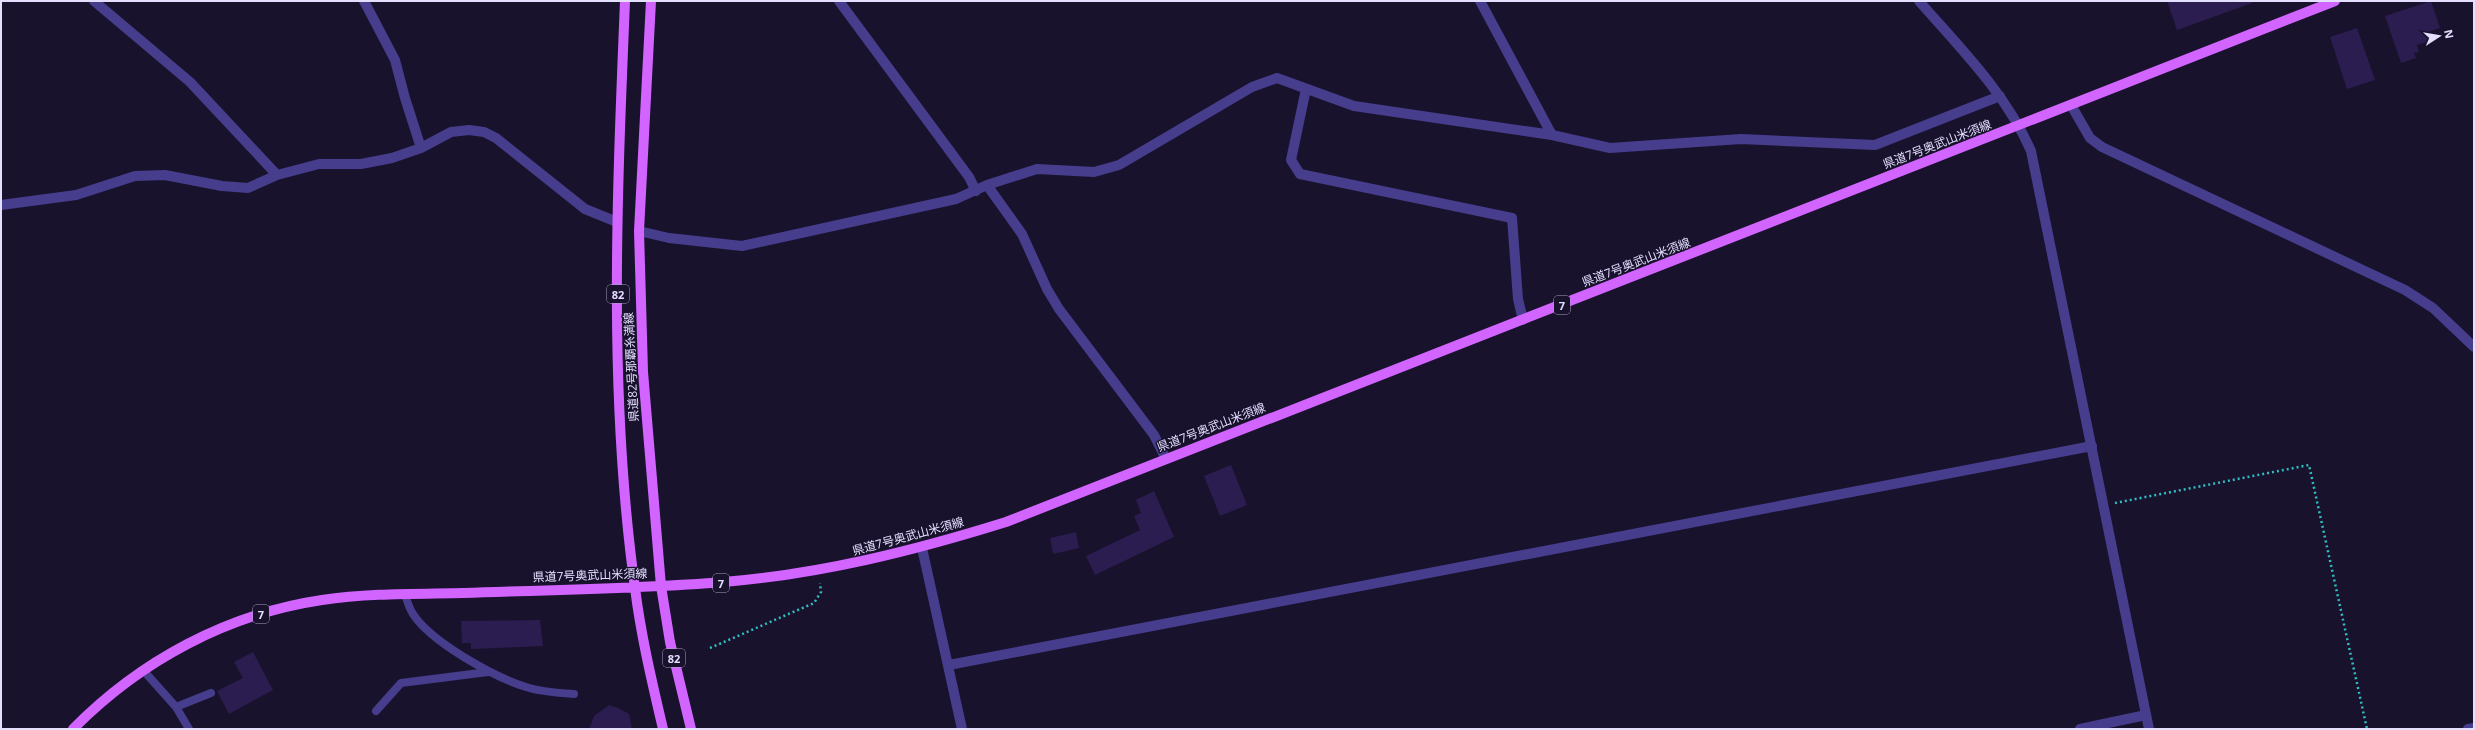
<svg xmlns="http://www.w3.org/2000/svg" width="2475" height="730" font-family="'Open Sans','Noto Sans JP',sans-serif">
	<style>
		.building { fill: #2b1d4f }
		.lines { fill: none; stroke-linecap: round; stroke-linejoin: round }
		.path { stroke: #30bec1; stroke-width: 2.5; stroke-dasharray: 2 3; stroke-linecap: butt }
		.service { stroke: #463d8c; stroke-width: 8 }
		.minor { stroke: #463d8c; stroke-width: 10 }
		.tertiary { stroke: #463d8c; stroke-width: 10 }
		.primary { stroke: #d265ff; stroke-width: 10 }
		.labels { text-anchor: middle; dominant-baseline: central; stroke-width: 3; stroke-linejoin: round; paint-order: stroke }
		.shield { fill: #19122d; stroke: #a7a1c0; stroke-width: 1 }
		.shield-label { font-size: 11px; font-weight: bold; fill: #e4deff }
		.street-label { font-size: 12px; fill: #e4deff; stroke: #19122d }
	</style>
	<rect width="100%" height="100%" fill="#19122d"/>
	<path class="building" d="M2167 1H2252V3L2177 30Z
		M2431 1 2440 28 2428 32 2431 41 2417 45 2419 52 2414 53 2416 58 2401 63 2385 16Z
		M2357 28 2375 80 2347 89 2330 37Z
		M1231 465 1247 505 1220 516 1204 476Z
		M1154 491 1174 537 1095 575 1086 556 1140 530 1134 516 1141 513 1136 500Z
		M1076 532 1079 548 1053 554 1050 538Z
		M540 620 543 646 471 649V643H462L461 621Z
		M253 652 273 690 229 714 217 691 243 678 234 662Z
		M609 705 618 708 629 714 632 729H589L594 716Z"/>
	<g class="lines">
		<path class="path" d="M2115 503 2309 465 2367 729
			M710 648 814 603 821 592 820 583"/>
		<path class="service" d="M405 594C407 601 409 608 413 614 431 642 494 677 526 687 542 692 558 693 574 694
			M143 670 176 707 189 729
			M176 707 211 693
			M376 711 401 683 488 672"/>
		<path class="minor" d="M94 1 190 82 277 175
			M364 1 395 60 405 98 421 148
			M839 1 969 177 976 191
			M1480 1 1552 135
			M1306 89 1291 160 1300 174 1512 218 1518 299 1523 320
			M987 185 1022 234 1047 289 1059 309 1154 435 1166 459
			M1 205 76 195 135 176 165 175 222 186 248 188 277 175 319 164H361L392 158 421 148 451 132 469 130 484 132 496 138 585 209 617 222
			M639 231 669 238 742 246 956 199 987 185 1037 169 1094 172 1119 165 1252 87 1277 78 1354 106 1552 135 1610 148 1741 139 1875 145 2000 96
			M922 548 962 729
			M949 665 2092 446
			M2080 729 2146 715
			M2468 729 2474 728"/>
		<path class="tertiary" d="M1919 1C1960 48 2005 92 2031 151L2149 729
			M2071 105 2090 138 2102 147 2405 290 2433 308 2474 347"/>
		<path class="primary" d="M625 1C617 196 608 394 635 588 641 636 652 682 663 729
			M651 1 639 231 643 372 661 586 670 642 691 729
			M73 729C140 661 227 614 322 600 369 593 417 594 464 593 550 590 637 589 724 582 821 574 913 551 1006 522L2335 1"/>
	</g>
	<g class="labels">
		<g class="shield">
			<rect x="607" y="285" width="22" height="18" rx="3"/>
			<rect x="1554" y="296" width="16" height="18" rx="3"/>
			<rect x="713" y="574" width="16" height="18" rx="3"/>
			<rect x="253" y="605" width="16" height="18" rx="3"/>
			<rect x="663" y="649" width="22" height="18" rx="3"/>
		</g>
		<g class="shield-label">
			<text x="618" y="294">82</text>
			<text x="1562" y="305">7</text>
			<text x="721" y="583">7</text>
			<text x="261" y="614">7</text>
			<text x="674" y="658">82</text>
		</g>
		<g class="street-label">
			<text transform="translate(1937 144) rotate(-21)">県道7号奥武山米須線</text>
			<text transform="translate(1636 262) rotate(-21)">県道7号奥武山米須線</text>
			<text transform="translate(631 367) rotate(-93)">県道82号那覇糸満線</text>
			<text transform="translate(1211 427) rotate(-21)">県道7号奥武山米須線</text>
			<text transform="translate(908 536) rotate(-15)">県道7号奥武山米須線</text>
			<text transform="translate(590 575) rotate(-2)">県道7号奥武山米須線</text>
		</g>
	</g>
	<rect width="2475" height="730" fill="none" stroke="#e4deff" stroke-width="4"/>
	<g transform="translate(2439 36) rotate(78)" stroke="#19122d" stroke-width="3" paint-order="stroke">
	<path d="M0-3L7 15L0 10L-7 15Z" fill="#e4deff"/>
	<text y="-6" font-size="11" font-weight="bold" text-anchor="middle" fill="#e4deff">N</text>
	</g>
</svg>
